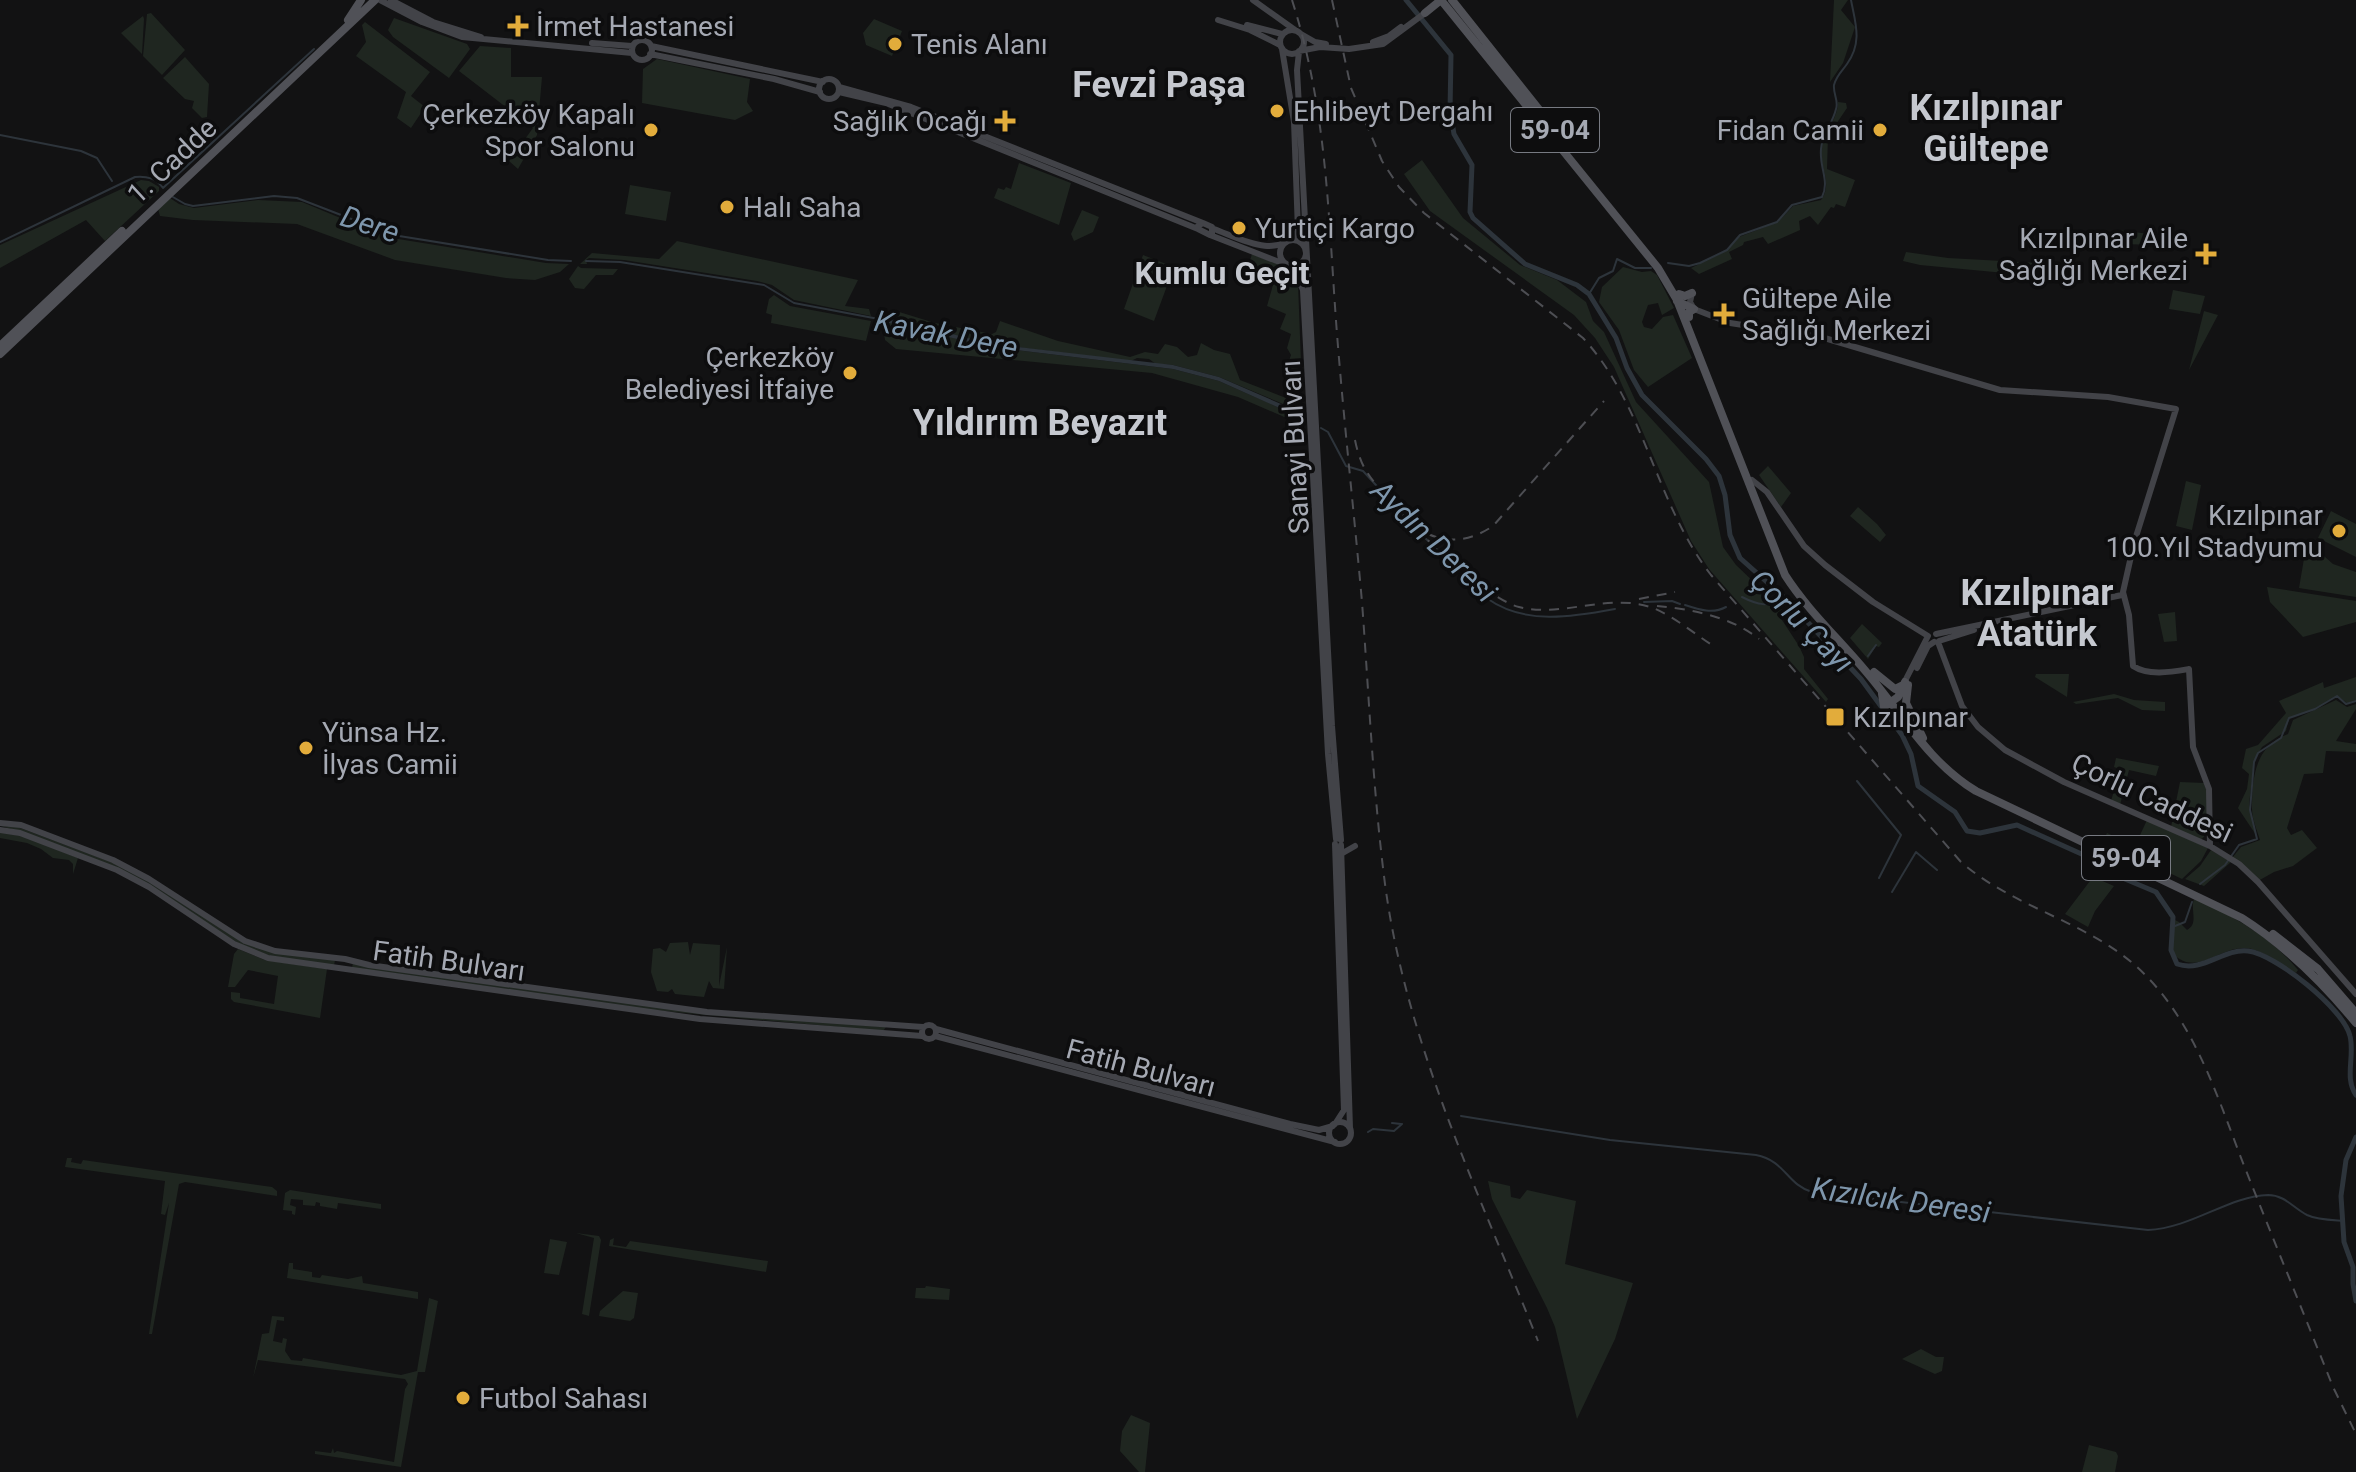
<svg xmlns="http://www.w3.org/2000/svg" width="2356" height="1472" font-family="Roboto,sans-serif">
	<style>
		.green { fill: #1f2620 }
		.water { fill: #2d343b }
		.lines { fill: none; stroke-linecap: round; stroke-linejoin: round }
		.stream { stroke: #2d343b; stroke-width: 2 }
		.river { stroke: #2d343b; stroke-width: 5 }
		.secondary { stroke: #424348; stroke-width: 6 }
		.primary { stroke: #505157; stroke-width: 8 }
		.rail { stroke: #4d4e53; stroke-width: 2; stroke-dasharray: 10 8; stroke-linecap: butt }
		.poi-dot { fill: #e2ac3b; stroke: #0d0d0e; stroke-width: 3 }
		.labels { text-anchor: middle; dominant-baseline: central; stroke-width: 7; stroke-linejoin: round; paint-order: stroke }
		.shield { fill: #0d0d0e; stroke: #777a82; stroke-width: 2 }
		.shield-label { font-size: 26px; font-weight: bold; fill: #a5a9b3 }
		.poi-label { font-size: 28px; fill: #a5a9b3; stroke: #0d0d0e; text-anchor: start }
		.street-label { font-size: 28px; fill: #a5a9b3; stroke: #0d0d0e }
		.water-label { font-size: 30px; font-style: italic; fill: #7e96ac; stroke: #0d0d0e }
		.quarter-label { font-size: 32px; font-weight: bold; fill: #c5c8cf; stroke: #0d0d0e }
		.district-label { font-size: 36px; font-weight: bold; fill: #c5c8cf; stroke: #0d0d0e }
	</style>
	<rect width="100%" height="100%" fill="#121213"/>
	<path class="green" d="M1834 0H1848L1841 10 1855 27 1843 63 1830 82Z
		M151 13 185 50 162 75 143 56 147 14Z
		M143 16 144 19 142 54 121 33Z
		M394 18 467 44 470 49 449 78 393 37 388 30Z
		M874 19 902 31 892 56 866 45 863 33Z
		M365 22 430 72 411 96 425 107 411 128 397 118 406 92 356 56 366 42 362 25Z
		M480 46 511 48V77H542L537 135 518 169 509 161 533 128 459 71Z
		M185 57 209 84 207 117 202 118 192 108 194 101 185 99 163 78Z
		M657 59 750 79 747 102 753 111 735 120 642 103 643 69Z
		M1838 102 1846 103 1847 108 1828 136 1827 169 1855 180 1845 207 1836 204 1834 208 1831 207 1818 225 1810 216 1799 221 1800 230 1768 244 1763 237 1744 242 1743 245 1729 252 1732 259 1699 274 1691 268 1726 251 1739 237 1778 222 1793 206 1821 200C1833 185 1820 167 1821 150 1823 132 1838 120 1838 102Z
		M1422 160 1463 218 1520 265 1557 280 1586 302 1593 321 1604 332 1636 402 1709 482 1723 547 1736 565 1782 609 1779 613 1780 617 1799 646 1804 657V669L1828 699 1826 702 1709 569 1691 541 1614 367 1595 338 1574 315 1430 211 1404 174Z
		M1019 163 1071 183 1059 225 994 198 998 188 1004 190 1006 187 1011 189Z
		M141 180 149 181 159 187V191L105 241 86 220 0 268V245Z
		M630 185 671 192 666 221 625 214Z
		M170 198 179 204 194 208 258 200 302 202 386 237 546 263 569 264 560 272 535 280 506 278 395 260 297 224 193 220 160 216 158 209Z
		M1082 210 1099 217 1093 232 1074 241 1071 234Z
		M2118 230 2165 236 2164 245 2117 244Z
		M677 241 858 280 845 306 869 309 871 316 794 300 772 285 757 281 624 260 589 258 586 260 587 264H580L592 253 659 259Z
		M1906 252 1948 258 2038 263 2037 276 1920 265 1903 261Z
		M1252 254 1287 268 1298 283 1301 363 1293 377 1289 376 1286 369 1291 355 1287 348 1291 334 1280 329 1286 314 1267 306 1273 285 1246 273Z
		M1143 255 1174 267 1154 321 1124 309Z
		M578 266 581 268 618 269 613 275H596L584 289 575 288 569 279Z
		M1623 267 1642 272 1651 271 1657 275 1674 308 1662 315 1658 303 1648 305 1642 322 1644 327 1652 329 1663 317 1673 315 1692 358 1648 387 1634 370 1619 330 1599 302 1602 287Z
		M2173 290 2205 296 2200 314 2169 309Z
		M774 295 790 306 871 321 866 341 771 323 772 315 766 313 769 299Z
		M896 311 935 323 992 334 996 332 1000 321 1058 341 1130 357 1145 352 1158 354 1165 344 1177 347 1188 357 1197 355 1201 343 1214 350 1230 354 1240 380 1286 398 1283 404 1219 377 1173 365 1156 364 1149 359 1137 358 1131 361 992 344 895 321Z
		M2204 311 2218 315 2189 370Z
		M882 320 991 347 1173 369 1219 381 1307 420 1304 424 1298 423 1238 397 1152 373 896 349 885 340Z
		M1768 466 1791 493 1781 507 1759 475Z
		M2186 481 2201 485 2192 530 2176 526Z
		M1858 507 1877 524 1886 535 1880 542 1850 516Z
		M2331 511 2356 524V557L2318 538Z
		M2307 541 2333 564 2356 572V597L2299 588Z
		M2267 587 2356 601V622L2303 637 2270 602Z
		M2175 612 2177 641 2164 642 2158 614Z
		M1862 624 1882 643 1879 647 1876 646 1868 659 1850 638Z
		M2036 674H2069L2067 697 2035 677Z
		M2356 677V700L2347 703 2337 696 2315 709 2289 718 2286 731 2262 747 2254 761 2249 805 2256 835 2238 808 2247 789 2249 774 2242 768 2246 749 2258 745 2286 713 2279 701 2323 682 2324 688Z
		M2114 694 2134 700 2165 702V711L2142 710 2118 698 2076 704 2073 702Z
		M2336 700 2347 707 2356 704V709L2336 741 2356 744V752L2326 751 2323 773 2304 774 2287 828 2291 835 2302 830 2317 848 2293 866 2274 872 2258 881 2232 858 2241 847 2260 840C2257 830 2252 819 2252 809 2252 777 2255 746 2288 734L2293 720Z
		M2116 758 2159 766 2156 776 2129 770 2120 805 2111 801 2120 769 2114 767Z
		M2180 782 2204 783 2207 792 2208 832 2201 840 2171 827Z
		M2147 820 2208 848 2201 861 2182 879 2103 841 2107 833 2135 846Z
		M0 826 18 827 127 868 244 943 335 960 334 966 273 957 241 945 149 886 23 832Z
		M0 832 26 837 78 858 73 874V864L69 860 53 858 41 849 27 843 0 838Z
		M2211 850 2231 862 2204 886 2185 879 2200 866Z
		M2093 877 2114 886 2095 911 2088 927 2065 914Z
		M2194 899C2232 915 2271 937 2298 970L2296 973C2279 966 2264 949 2245 948 2219 947 2197 977 2173 954V919L2179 922 2187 930C2199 924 2190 910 2194 899Z
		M688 942 690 955 693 943 720 945 719 986 727 947 724 989 713 988 709 981 704 997 675 994 672 989 668 992 657 991 651 972 653 949 660 948 666 952 670 943Z
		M238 949 265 960 327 969 320 1018 234 1002 231 999V992L240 993V998L274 1004 278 976 248 970 235 987H228L234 954Z
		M353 962 697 1012 886 1027 883 1031 641 1009 352 968Z
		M67 1158H72L71 1162 81 1164 83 1160 272 1187 277 1191V1196L185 1182 179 1184 152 1334H149L169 1203 165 1215 161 1214 165 1181 65 1167Z
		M1488 1181 1510 1186 1511 1197 1520 1199 1527 1190 1576 1201 1565 1264 1633 1283 1615 1339 1577 1419 1555 1327 1547 1308 1492 1199Z
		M290 1190 381 1204V1209L338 1203 337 1209 320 1206V1203L316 1202 315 1206 303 1205V1200L291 1199 290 1205 296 1207 295 1215 292 1214V1211L283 1210 285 1193Z
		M576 1233 599 1236 601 1240 589 1316 582 1314 594 1238Z
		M614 1238 613 1245 626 1247 630 1241 768 1261 766 1272 609 1246 610 1240Z
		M550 1239 567 1242 559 1275 544 1273Z
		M289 1263H293V1269L312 1272V1277L320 1278 322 1275 348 1279 362 1276 363 1283 418 1292V1299L287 1278Z
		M926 1286 950 1289 949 1300 915 1298 916 1288H925Z
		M623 1291 638 1293 634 1318 630 1321 599 1316 600 1311Z
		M429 1298 438 1301 425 1372H418L401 1467 315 1454V1451L331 1453 333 1448 334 1453 337 1451 394 1462 405 1389 408 1384 405 1379 258 1360 253 1378 262 1334 269 1333 272 1316 284 1317V1321L277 1320 273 1341 282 1343 283 1338 287 1339 285 1351 291 1360 302 1361 303 1358 401 1375 417 1371Z
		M1921 1349 1936 1357H1944L1942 1371 1935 1374 1902 1359Z
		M1131 1415 1150 1423 1145 1472H1139L1120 1451 1122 1431Z
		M2089 1445 2116 1452 2118 1456 2115 1472H2082Z"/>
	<path class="water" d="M884 317 992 344 1173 365 1219 377 1304 414V419L1219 381 1173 369 991 347 885 322 882 320Z"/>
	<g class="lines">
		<path class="stream" d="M0 135 81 151 97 158 112 181
			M173 197 185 204 193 206 274 196 297 198 393 235 548 260 571 261
			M0 242 135 177C147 176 156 178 163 188L314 49
			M586 261 620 262 764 285 794 303 884 320
			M1668 263 1689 266 1700 263 1727 250 1740 235 1777 222 1792 205 1822 197C1830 181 1819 167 1821 149 1822 134 1833 123 1836 109 1839 101 1833 94 1834 85 1836 76 1842 71 1847 64 1863 42 1855 22 1851 0
			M1589 294 1599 278 1613 271 1617 259 1635 268H1651
			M1321 428 1328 432 1346 466 1363 471 1420 533 1488 599C1525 625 1572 617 1615 609
			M1742 597C1758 605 1768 608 1783 597
			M1644 602 1672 601 1680 604
			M1685 605C1700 610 1713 614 1726 607
			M1868 656 1876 645
			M1857 781 1901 835 1879 878
			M2200 884 2225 865 2239 845 2257 839 2250 810 2254 762 2258 753 2281 738 2289 718 2315 709 2337 696 2346 704 2356 701
			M1892 892 1916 852 1937 870
			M2175 926 2185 922 2192 902
			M1461 1116 1610 1140 1756 1155C1786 1161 1786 1184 1812 1192L2148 1230C2192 1228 2229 1196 2268 1195 2285 1195 2293 1208 2307 1215 2318 1220 2331 1220 2344 1221
			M1392 1123 1401 1124
			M1368 1132 1373 1129 1394 1131 1402 1124"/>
		<path class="river" d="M1406 0 1451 55 1450 111 1454 134 1472 165 1470 212 1473 218 1525 264 1577 285 1589 294 1616 338 1627 368 1642 395 1706 459 1719 476 1725 495 1730 535 1740 558 1785 598 1861 679 1902 735 1911 754 1918 786 1955 812 1967 831 1980 833 2017 825 2086 856 2113 874 2156 892 2173 917 2171 950 2177 964C2203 973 2223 948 2248 951 2275 954 2344 1009 2350 1036 2355 1056 2344 1078 2356 1095
			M2356 1137 2346 1160 2341 1196 2344 1242 2353 1267V1284L2356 1301"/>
		<path class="secondary" d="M380 0 422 22 462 37 632 53
			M391 0 433 22 481 37
			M1253 0 1295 30
			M1218 20 1250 30 1280 45
			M1247 25 1282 34
			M1280 42a12 12 0 1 1 24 0a12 12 0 1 1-24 0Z
			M1301 34 1315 42 1326 44
			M632 50a10 10 0 1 1 20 0a10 10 0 1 1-20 0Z
			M1373 42 1389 36 1401 27
			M592 43 632 46
			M651 46 823 82
			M1299 51 1320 47 1349 49 1383 44 1425 13
			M1299 52 1297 70 1332 726 1341 840
			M650 54 774 79 820 92
			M819 89a10 10 0 1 1 20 0a10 10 0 1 1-20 0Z
			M839 87 911 107 1203 223
			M839 92 886 103 1198 229
			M1203 223 1212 227V234L1210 235 1198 229V226Z
			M1214 229C1239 238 1277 261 1298 231L1294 122 1282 49
			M1210 235 1287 265 1296 275 1303 290 1328 754 1336 839
			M1280 253a13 13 0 1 1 26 0a13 13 0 1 1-26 0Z
			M1692 293 1690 302 1694 309 1730 323 1821 337 2000 390 2108 397 2176 409 2134 543 2123 592 2129 615 2133 666C2148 676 2171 672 2189 669L2193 747 2209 789 2210 846
			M1752 480 1767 492 1804 546 1825 565 1873 602 1928 636 1905 681
			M1936 634 2122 595
			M1939 641 1974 630
			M1938 642 1962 706 1978 727 2005 750 2064 782 2210 846 2239 864 2258 882 2356 994
			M1917 668 1928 646 1934 642
			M0 823 21 825 113 860 149 879 245 941 275 951 345 959 369 965 707 1012 923 1027
			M0 830 20 833 117 870 149 887 234 944 268 958 700 1019 922 1036
			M1335 844 1344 1110 1335 1124
			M1341 845 1350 1128
			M1341 854 1355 846
			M922 1032a7 7 0 1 1 14 0a7 7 0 1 1-14 0Z
			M936 1029 1290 1124 1319 1130 1333 1126
			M935 1036 1335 1142
			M1329 1133a11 11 0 1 1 22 0a11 11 0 1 1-22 0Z"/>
		<path class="primary" d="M1452 0 1541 112
			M1425 13 1441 0 1658 268 1677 300 1785 575C1808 611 1841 641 1868 674 1902 714 1929 763 1976 791L2242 918C2286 946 2323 983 2356 1023
			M348 20 361 0
			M1679 294 1685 296 1692 293
			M1677 301 1694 309 1689 312V317
			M0 346 122 231
			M0 354 375 0
			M1874 672 1895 689 1903 685
			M1908 685 1906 703 1923 738
			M1882 694 1884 707 1898 697 1905 682
			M2273 934 2318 969 2356 1013"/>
		<path class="rail" d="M1292 0C1328 113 1328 217 1337 334 1344 423 1354 512 1362 602 1369 696 1373 791 1385 884 1406 1043 1479 1193 1538 1341
			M1332 0 1351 88 1382 161 1399 187 1424 213 1583 338C1645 405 1655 503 1711 575L1961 862C2014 908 2086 921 2137 967 2195 1020 2217 1097 2245 1168 2274 1241 2304 1314 2333 1387L2356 1434
			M1355 440C1357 450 1360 460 1365 469 1385 503 1482 598 1519 607 1562 618 1610 592 1653 608 1675 617 1696 635 1715 647
			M1428 534C1451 544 1472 540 1493 526L1604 401
			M1639 599 1675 592
			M1657 606C1691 609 1732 617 1759 639"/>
	</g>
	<g class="poi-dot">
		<path d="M514 14h8v8h8v8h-8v8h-8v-8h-8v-8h8z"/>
		<circle cx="895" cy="44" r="8"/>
		<circle cx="1277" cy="111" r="8"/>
		<path d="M1001 109h8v8h8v8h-8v8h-8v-8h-8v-8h8z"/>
		<circle cx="651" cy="130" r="8"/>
		<circle cx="1880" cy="130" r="8"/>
		<circle cx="727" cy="207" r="8"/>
		<circle cx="1239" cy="228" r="8"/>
		<path d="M2202 242h8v8h8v8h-8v8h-8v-8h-8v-8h8z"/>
		<path d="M1720 302h8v8h8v8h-8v8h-8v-8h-8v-8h8z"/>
		<circle cx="850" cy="373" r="8"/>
		<circle cx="2339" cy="531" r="8"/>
		<rect x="1825" y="707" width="20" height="20" rx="4"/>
		<circle cx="306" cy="748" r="8"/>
		<circle cx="463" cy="1398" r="8"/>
	</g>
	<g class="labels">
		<g class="shield">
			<rect x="1511" y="108" width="88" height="44" rx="6"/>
			<rect x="2082" y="836" width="88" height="44" rx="6"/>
		</g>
		<g class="shield-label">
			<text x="1555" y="130">59-04</text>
			<text x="2126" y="858">59-04</text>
		</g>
		<g class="poi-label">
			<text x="536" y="26">İrmet Hastanesi</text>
			<text x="911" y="44">Tenis Alanı</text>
			<text x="1293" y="111">Ehlibeyt Dergahı</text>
			<text x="635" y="114" text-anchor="end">Çerkezköy Kapalı<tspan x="635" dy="32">Spor Salonu</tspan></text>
			<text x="987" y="121" text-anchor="end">Sağlık Ocağı</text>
			<text x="1864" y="130" text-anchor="end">Fidan Camii</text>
			<text x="743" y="207">Halı Saha</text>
			<text x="1255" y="228">Yurtiçi Kargo</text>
			<text x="2188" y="238" text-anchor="end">Kızılpınar Aile<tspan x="2188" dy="32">Sağlığı Merkezi</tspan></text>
			<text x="1742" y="298">Gültepe Aile<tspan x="1742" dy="32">Sağlığı Merkezi</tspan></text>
			<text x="834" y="357" text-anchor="end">Çerkezköy<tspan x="834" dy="32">Belediyesi İtfaiye</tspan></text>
			<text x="2323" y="515" text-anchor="end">Kızılpınar<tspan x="2323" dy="32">100.Yıl Stadyumu</tspan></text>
			<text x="1853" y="717">Kızılpınar</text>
			<text x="322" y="732">Yünsa Hz.<tspan x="322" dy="32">İlyas Camii</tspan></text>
			<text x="479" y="1398">Futbol Sahası</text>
		</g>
		<g class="street-label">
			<text transform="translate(172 161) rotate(-43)">1. Cadde</text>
			<text transform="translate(1295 447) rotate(-93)">Sanayi Bulvarı</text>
			<text transform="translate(2152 798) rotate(25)">Çorlu Caddesi</text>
			<text transform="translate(449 961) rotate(8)">Fatih Bulvarı</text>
			<text transform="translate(1141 1068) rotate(15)">Fatih Bulvarı</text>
		</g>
		<g class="water-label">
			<text transform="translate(370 224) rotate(18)">Dere</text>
			<text transform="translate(946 334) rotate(11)">Kavak Dere</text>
			<text transform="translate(1434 541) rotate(44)">Aydın Deresi</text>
			<text transform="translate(1802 621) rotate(45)">Çorlu Çayı</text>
			<text transform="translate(1901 1200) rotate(8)">Kızılcık Deresi</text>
		</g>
		<g class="quarter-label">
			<text x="1222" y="273">Kumlu Geçit</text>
		</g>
		<g class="district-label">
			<text x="1159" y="85">Fevzi Paşa</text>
			<text x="1986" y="108">Kızılpınar<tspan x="1986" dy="41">Gültepe</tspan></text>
			<text x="1040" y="423">Yıldırım Beyazıt</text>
			<text x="2037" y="593">Kızılpınar<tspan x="2037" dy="41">Atatürk</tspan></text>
		</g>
	</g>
</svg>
